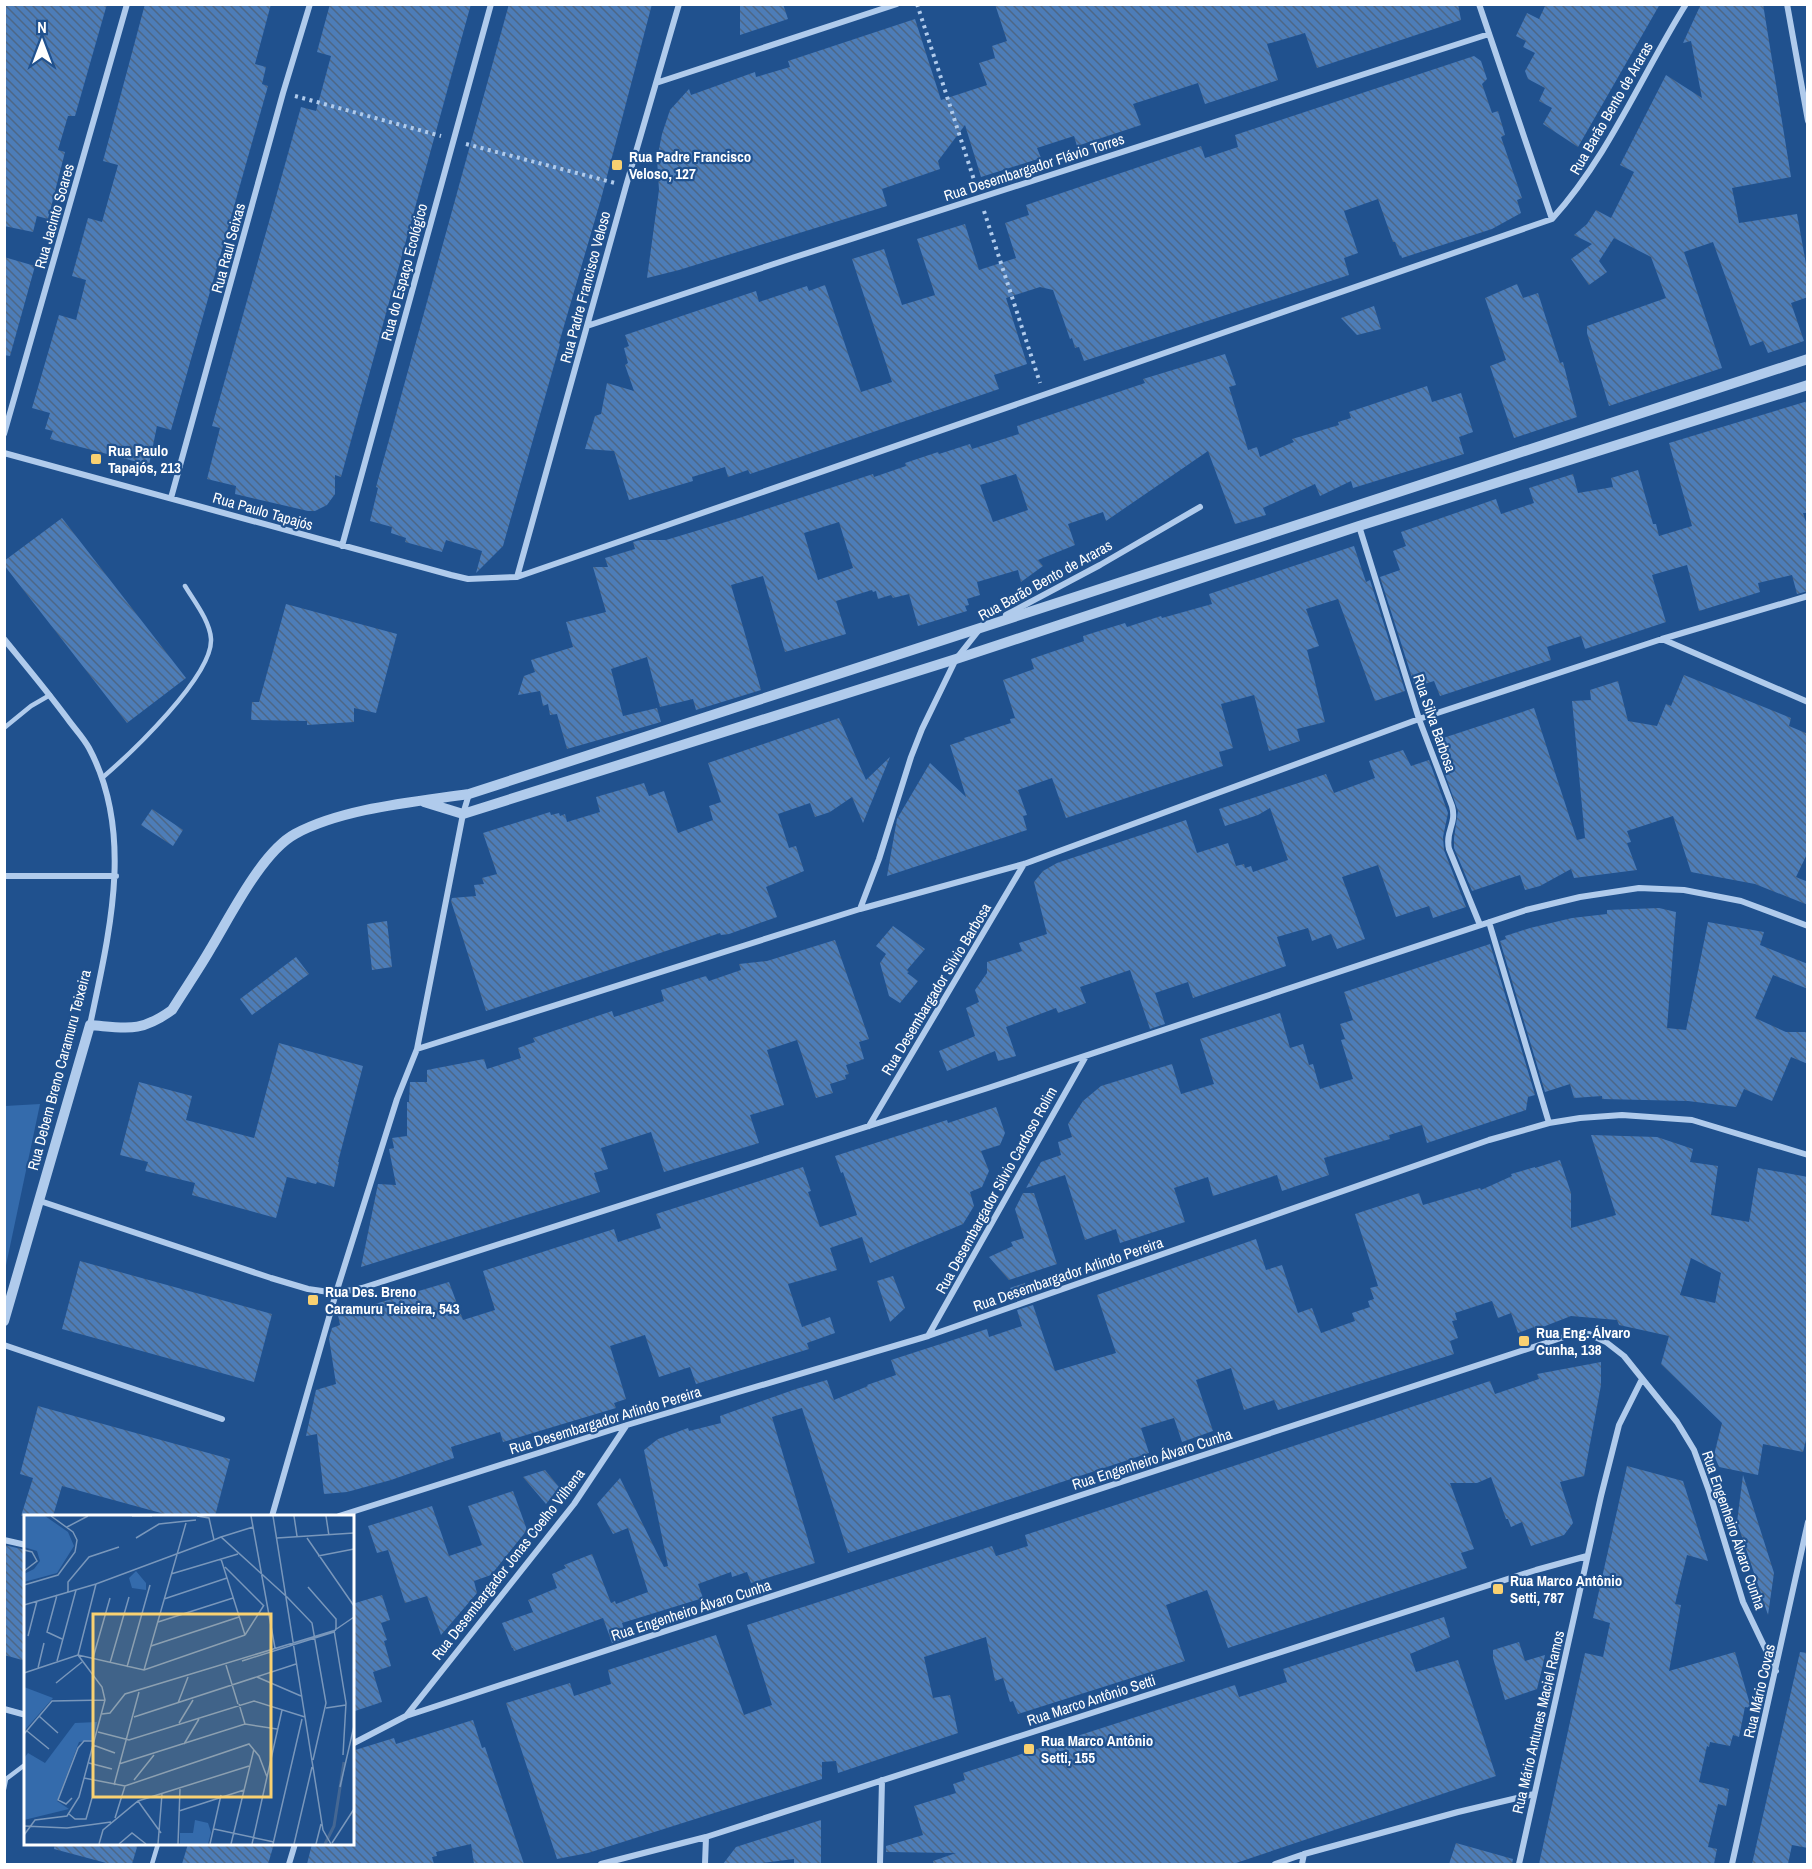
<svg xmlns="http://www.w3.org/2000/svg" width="1812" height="1869" font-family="'Archivo Narrow',sans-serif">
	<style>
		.grass { fill: #346bac }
		.building { fill: url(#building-back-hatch); fill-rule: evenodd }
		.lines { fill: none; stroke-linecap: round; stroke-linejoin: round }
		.path { stroke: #b0cbec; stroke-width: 4; stroke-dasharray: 3 4.5; stroke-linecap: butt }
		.service { stroke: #b0cbec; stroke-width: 4.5 }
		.minor { stroke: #b0cbec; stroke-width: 6 }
		.tertiary { stroke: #b0cbec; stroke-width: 10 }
		.poi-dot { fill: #f9d171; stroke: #20518e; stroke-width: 2 }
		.labels { text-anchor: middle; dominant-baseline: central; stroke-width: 4.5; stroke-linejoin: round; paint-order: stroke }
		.street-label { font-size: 15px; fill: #fff; stroke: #20518e }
		.poi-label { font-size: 15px; font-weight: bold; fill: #fff; stroke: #20518e; text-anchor: start }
		.inset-river { fill: none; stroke: #446793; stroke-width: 3 }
		.inset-road { fill: none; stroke: #7997bb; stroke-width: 1.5 }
		.view { fill: #f9d171; fill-opacity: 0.15; stroke: #f9d171; stroke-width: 3 }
		.inset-edge { fill: none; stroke: #fff; stroke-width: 3 }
	</style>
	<defs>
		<pattern id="building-back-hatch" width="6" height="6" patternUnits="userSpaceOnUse" patternTransform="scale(1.5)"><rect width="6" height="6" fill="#4d7db8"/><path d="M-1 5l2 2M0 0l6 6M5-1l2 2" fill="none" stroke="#4d6787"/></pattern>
	</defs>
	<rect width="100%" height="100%" fill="#20518e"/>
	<path class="grass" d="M40 1104 5 1270V1106Z"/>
	<path class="building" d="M4 4H107L75 116H68L58 150 65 152 48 219 37 216 33 232 4 226Z
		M145 4H271L255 64 266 67 262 84 268 86 171 430 157 426 149 465 50 439 53 431 45 429 50 413 32 408 59 315 76 320 86 280 72 276 88 218 102 222 118 165 103 161Z
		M330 4H471L341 477 335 475V494L327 505 315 511H308L235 494 236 486 207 479 220 428 212 426 301 107 316 111 331 56 317 52Z
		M509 4H652L601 199 559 343 560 344 503 546 476 573 482 551 446 540 442 552 405 542 406 538 391 533 392 527 370 521 378 488 376 487Z
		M740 4H783L788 19 740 35Z
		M995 4H1458L1461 20 1317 68 1305 33 1267 44 1278 80 1205 104 1198 83 1133 104 1141 125 1077 146 1074 136 1037 148 1041 158 981 177 965 125 938 161 940 169 882 189 887 206 679 270 647 278 659 190 657 159 662 134 670 110 689 89 691 95 755 72 756 77 790 67 788 61 915 19 941 100 987 85 979 63 995 58 992 46 1007 41Z
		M1546 4H1660L1578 147 1543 124 1552 108 1539 101 1545 88 1528 79 1525 71 1535 53 1523 47 1526 41 1516 36 1527 13 1539 19Z
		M1701 4H1763L1791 177 1732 188 1739 223 1797 214 1808 275V297L1791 303 1804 341 1768 353 1763 341 1750 346 1713 242 1684 252 1722 368 1609 406 1587 333V326L1666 298 1651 257 1614 238 1599 261 1607 272 1589 285 1571 259 1592 244 1574 235 1587 224 1596 210 1611 218 1634 172 1620 165 1666 75 1702 98 1691 41 1683 43Z
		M1474 56 1481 61 1487 79 1482 84 1492 113 1498 111 1505 135 1501 137 1522 198 1517 200 1521 213 1492 229 1402 258 1401 255 1400 256 1395 242H1393L1378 199 1344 211 1358 253 1344 258 1349 275 1084 361 1079 347 1075 348 1072 338 1070 339 1053 290 1040 287 1006 298 1027 364 994 375 999 389 750 474 748 470 728 477 725 467 692 477 693 481 629 500 614 451 585 449 595 416 601 414 607 383 634 391 625 365 628 363 624 348 629 346 625 335 756 291 759 302 807 286 809 291 825 285 861 392 892 382 852 259 884 249 902 305 935 295 917 239 965 224 979 270 1016 258 1005 223 1029 215 1026 205 1201 146 1205 158 1238 147 1235 135Z
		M4 257 35 266 10 356 4 355Z
		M1517 284 1523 298 1538 293 1560 363 1563 362 1577 417 1514 438 1490 366 1506 360 1485 298Z
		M1374 306 1381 329 1357 335 1341 318Z
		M1225 354 1236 385 1229 387 1248 450 1257 447 1260 457 1294 442 1292 439 1339 425 1338 422 1351 418 1349 412 1427 386 1432 402 1461 393 1473 432 1459 437 1464 454 1353 488 1351 481 1320 496 1315 484 1263 508 1266 515 1235 524 1208 451 1106 521 1103 512 1068 524 1075 545 1038 560 1043 566 1021 582 1018 570 977 582 980 595 967 599 969 605 965 606 967 611 918 626 909 594 893 598 891 595 878 599 876 591 873 592 872 590 836 601 846 634 785 652 763 576 731 585 761 690 696 710 693 699 660 707 647 657 611 669 623 716 657 708 661 722 567 749 557 714 550 715 548 704 543 706 540 691 518 695 524 676 535 672 531 660 573 647 566 622 606 612 593 567H608L605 558 635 549 633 542 640 540H666L739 518 873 474 874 477 906 466 905 463 938 452 939 454 970 444 972 449 1019 434 1017 426 1145 383 1143 379ZM1016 474 1028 510 993 522 980 485ZM839 522 853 568 818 580 804 533Z
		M1808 401V513H1803L1808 528V591L1797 594 1792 575 1758 583 1760 592 1699 611 1687 565 1652 575 1666 622 1585 649 1581 636 1547 647 1551 660 1440 696 1434 681 1415 687 1380 577 1400 570 1393 551 1406 546 1401 532 1496 499 1501 514 1534 503 1529 488 1573 474 1578 493 1613 487 1611 478 1638 470 1653 524H1656L1659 536 1692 526 1669 443Z
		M62 518 186 678 127 723 4 565V561Z
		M1354 546 1366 582 1370 580 1405 691 1375 701 1338 599 1306 609 1319 646 1307 650 1325 722 1297 729 1300 741 1269 751 1254 695 1221 704 1233 748 1219 752 1223 766 1066 818 1052 778 1018 790 1027 815 1023 816 1027 830 887 876 897 819 930 763 966 797 950 745 965 740 964 738 1011 723 1010 719 1015 718 1003 680 1034 669 1031 659 1084 641 1083 636 1125 623 1127 627 1161 616 1162 618 1212 604 1209 594Z
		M286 604 397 634 376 713 354 708V722L307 725V721L251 720 252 702H259Z
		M1684 675 1791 718 1789 726 1808 734V852L1796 877 1808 882V905L1755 884 1691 872 1673 816 1627 831 1631 842 1627 843 1637 870 1574 878 1571 869 1540 886 1525 890 1520 875 1472 891 1454 848V838L1458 811 1439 757 1446 755 1440 739 1534 708 1577 840 1585 838 1572 701 1591 700 1590 690 1618 681 1628 721 1657 726 1666 704 1671 706Z
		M839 718 866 780 890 757 863 823 852 797 830 812 815 817 810 803 778 814 789 848 796 846 804 871 766 887 777 917 729 934 721 935 720 933 486 1011 451 901 452 898 476 896 474 885 484 884 482 878 497 874 483 833 550 812 551 815 559 813 560 816 565 814 567 822 600 812 596 797 644 783 649 796 664 791 678 833 713 820 709 806 721 802 708 763Z
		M1403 750 1411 766 1429 760 1448 813 1443 837 1444 850 1466 907 1433 918 1429 906 1396 917 1378 865 1342 877 1365 939 1337 949 1331 934 1312 941 1308 928 1277 937 1286 966 1193 998 1188 982 1155 993 1165 1024 1150 1029 1130 970 1080 987 1086 1003 1058 1013 1056 1008 1006 1027 1016 1056 998 1061 995 1051 947 1071 939 1051 975 1036 966 1008 979 1002 975 990 987 973V962L1022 951 1019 943 1047 934 1034 882 1043 871 1057 863 1186 820 1197 853 1228 843 1236 866 1244 864 1245 868 1251 866 1253 872 1288 860 1270 808 1258 815 1225 826 1219 809 1326 774 1334 793 1375 778 1369 761Z
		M152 809 183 830 173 846 141 825Z
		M1659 908 1676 912 1667 1028 1686 1030 1708 922 1764 932 1760 945 1808 964V989L1773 975 1755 1018 1786 1032H1808V1064L1791 1057 1772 1101 1744 1089 1736 1107 1688 1101 1602 1099V1096L1574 1098 1570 1084 1545 1092 1500 941 1506 939 1505 936 1530 928 1572 918 1607 914V910Z
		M387 921 392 967 372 970 367 924Z
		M893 926 925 949 907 970 909 972 907 973 918 981 900 1003 889 996 880 963 886 954 876 946Z
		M835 940 869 1039 859 1042 864 1059 846 1065 849 1074 845 1075 846 1079 830 1084 833 1093 816 1098 797 1040 767 1050 784 1105 750 1115 759 1143 664 1172 651 1132 601 1148 608 1169 594 1173 600 1192 361 1267 378 1184 396 1185 389 1149 394 1148 392 1138 407 1136V1102H409L410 1082H427V1070L484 1059 487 1069 521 1058 518 1048 535 1042 533 1038 612 1011 614 1017 664 1001 661 990 706 976 709 981 741 970 739 964 767 961Z
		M1490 944 1535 1095 1528 1097 1526 1110 1427 1143 1422 1125 1389 1135 1390 1139 1324 1158 1329 1175 1282 1191 1277 1175 1213 1196 1208 1177 1174 1188 1185 1222 1120 1243 1116 1229 1085 1240 1065 1175 1026 1188 1041 1162 1061 1155 1058 1142 1072 1137 1068 1124 1083 1101 1101 1086 1172 1064 1181 1094 1214 1084 1200 1039 1280 1013 1290 1048 1303 1044 1309 1065 1313 1064 1320 1089 1353 1079 1341 1040 1345 1039 1340 1024 1353 1020 1344 992Z
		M296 957 309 974 252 1015 240 999Z
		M279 1043 363 1066 338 1162H339L334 1187 317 1182 316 1184 287 1177 276 1218 192 1195 195 1183 145 1171 148 1162 120 1155 139 1082 192 1096 186 1120 254 1138Z
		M996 1107 1005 1133 1000 1145 981 1151 989 1171 982 1187 970 1192 974 1206 963 1224 870 1263 862 1237 830 1248 837 1270 788 1284 802 1327 830 1317 835 1333 807 1343 809 1349 696 1384 690 1367 659 1377 645 1335 610 1346 626 1399 614 1403 616 1408 503 1442 500 1432 451 1447 454 1458 391 1480 347 1492 324 1494 317 1434 306 1436 316 1390 336 1384 329 1338 332 1328 340 1325 338 1315 449 1282 463 1320 495 1310 483 1271 614 1229 618 1242 661 1228 656 1214 803 1167 811 1191 808 1192 820 1227 857 1215 843 1172 841 1173 835 1156 947 1120 948 1123Z
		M1591 1135 1657 1137 1693 1149 1690 1162 1718 1166 1711 1215 1749 1222 1758 1168 1808 1177V1432L1803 1452 1763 1444 1758 1475 1719 1467 1714 1455 1722 1423 1661 1364 1669 1336 1619 1325 1617 1320 1571 1316 1535 1330 1534 1327 1518 1333 1511 1313 1498 1318 1492 1301 1455 1313 1457 1320 1452 1321 1458 1338 1450 1341 1454 1354 1278 1410 1274 1400 1244 1410 1231 1368 1196 1380 1213 1431 1182 1442 1174 1418 1141 1428 1149 1453 848 1553 802 1408 772 1417 815 1563 751 1583 747 1572 732 1577 731 1572 698 1584 703 1598 622 1623 627 1638 612 1643 603 1618 514 1651 513 1648H512L502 1623 533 1612 528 1600 557 1588 552 1574 566 1568 564 1565 592 1554 611 1603 615 1601 616 1604 648 1592 628 1528 613 1534 597 1504 620 1478 664 1567 668 1566 644 1450 658 1439 688 1428 689 1431 721 1423 720 1416 796 1389 827 1380 834 1400 868 1386 867 1385 896 1375 891 1360 987 1329 989 1337 1022 1326 1017 1310 1033 1305 1055 1371 1116 1353 1097 1295 1256 1239 1266 1270 1282 1265 1298 1313 1312 1308 1321 1333 1355 1321 1352 1313 1370 1307 1368 1301 1374 1299 1370 1288 1378 1286 1355 1214 1419 1193 1423 1205 1480 1188 1481 1190 1512 1176 1511 1174 1535 1167V1168L1560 1160 1571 1193V1228L1616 1215ZM1691 1258 1721 1273 1715 1303 1680 1295Z
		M1023 1193H1034L1057 1264 1009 1280 989 1257 1013 1246 1011 1242 1024 1238 1015 1209Z
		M80 1261 272 1314 254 1382 62 1329Z
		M893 1276 905 1308 890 1322 877 1281Z
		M1025 1283 1029 1295 1014 1300 1010 1288Z
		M1601 1362V1385L1584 1476 1560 1482 1573 1523 1564 1535 1531 1546 1522 1522 1511 1527 1508 1519H1506L1491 1477 1477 1483H1450L1474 1549 1461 1553 1467 1568 1228 1648 1207 1590 1166 1605 1185 1661 1018 1714 1013 1701 1010 1702 1003 1678 995 1681 986 1637 965 1644 924 1657 933 1698 950 1695 958 1733 838 1773 836 1761 822 1762V1779L588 1853 557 1859 506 1703 570 1683 574 1696 611 1684 608 1670 716 1635 744 1715 772 1705 747 1625 992 1546 996 1556 1028 1546 1025 1535 1490 1381 1495 1394 1539 1379 1537 1374Z
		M38 1406 230 1459 215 1516H172L62 1486 53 1516H21L33 1478 20 1474Z
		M1627 1466 1683 1481 1708 1561 1687 1555 1675 1604 1681 1605 1669 1671 1735 1652 1751 1708 1745 1707 1739 1737 1733 1735 1730 1746 1710 1742 1709 1747 1707 1746 1699 1782 1729 1789 1726 1806 1718 1804 1708 1847 1717 1849 1714 1864H1539L1585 1653 1603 1657 1610 1623 1593 1618Z
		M545 1470 559 1487 546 1504 523 1477Z
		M1743 1475 1774 1573 1768 1615 1737 1522Z
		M513 1491 527 1530 491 1575 474 1581 477 1593 441 1635 427 1596 405 1603 388 1550 377 1553 368 1526 432 1506 449 1556 482 1545 468 1506Z
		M4 1545 26 1550V1661L4 1655Z
		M382 1595 390 1620 381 1623 387 1640 384 1641 391 1666 373 1672 382 1702 352 1712V1604Z
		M1444 1617 1450 1637 1410 1654 1416 1672 1458 1660 1496 1776 1233 1864H934L933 1861 956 1853 886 1852V1846L923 1835 914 1806 956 1793 953 1784 965 1780 963 1773 1235 1685 1239 1697 1287 1682 1283 1669Z
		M1519 1642 1525 1661 1545 1655 1541 1673 1537 1689 1505 1700 1493 1658V1650Z
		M1800 1652 1808 1653V1848L1792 1845 1788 1864H1752Z
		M473 1720 482 1748 485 1747 524 1864H474L471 1844 436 1852 437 1856 432 1857 434 1864H307L312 1844H352V1751L394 1738 396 1744Z
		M821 1820V1864H794V1859L753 1864H723L736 1847Z
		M1456 1843 1513 1859 1512 1864H1449Z
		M55 1844H138L132 1864H110L54 1849Z
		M188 1844H274L268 1864H182Z"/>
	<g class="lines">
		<path class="path" d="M917 4 976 186
			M295 96 441 136
			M466 144 615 183
			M984 211 1040 383"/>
		<path class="service" d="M4 728 31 706 50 695
			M102 778C130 754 213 676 211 639 210 621 194 601 185 586
			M4 1779H6L4 1789
			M6 1779 26 1764
			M152 1864 158 1844"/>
		<path class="minor" d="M1479 4 1552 219
			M1787 4 1808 121
			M656 83 897 4
			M587 326 789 259 1489 34
			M4 434 127 4
			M4 453 451 575 468 579 517 577 1552 219C1609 156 1641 76 1686 4
			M171 498 283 93 310 4
			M1359 526 1419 719 1452 806C1457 824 1445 831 1449 849L1480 925
			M342 546 491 4
			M517 577 626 186 679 4
			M1006 615 1100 565 1200 507
			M4 639C26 666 47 691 67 718 74 728 83 737 89 748 135 834 109 934 90 1025
			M1662 639 1808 702
			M4 876H116
			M860 909 879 859 911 757 922 729 956 659 979 630
			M1489 922 1549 1123
			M417 1049 860 909 1024 864 1419 719 1662 639 1808 596
			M869 1126 1024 864
			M40 1201 271 1278 308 1289 336 1293 362 1288 988 1088 1526 910 1580 897 1639 888 1684 890 1741 901 1808 926
			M928 1336 1086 1056
			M4 1345 222 1419
			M272 1516 336 1293 397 1099 417 1049 463 814 469 794
			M339 1516 627 1425 928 1336 1489 1140 1549 1123 1580 1118 1622 1115 1692 1120 1808 1155
			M4 1540 26 1545
			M4 1709 26 1715
			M406 1716 574 1504 626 1426
			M352 1744 406 1716 1570 1335 1589 1334 1606 1342 1624 1356 1677 1422 1694 1450 1709 1491 1743 1602 1776 1671
			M289 1864 295 1844
			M601 1864 706 1837 1536 1570 1587 1556
			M705 1864 706 1837
			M880 1864 882 1780
			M1275 1864 1304 1854 1458 1812 1534 1794
			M1302 1864 1304 1854
			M1519 1864 1601 1496 1619 1425 1642 1379
			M1732 1864 1808 1522"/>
		<path class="tertiary" d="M424 802 463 814 956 659 1359 526 1808 385
			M4 1321 90 1025C127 1028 140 1033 172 1010 185 989 199 969 211 948 231 915 262 852 295 834 343 808 415 802 469 794L1808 359"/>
	</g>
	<g class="poi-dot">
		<rect x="611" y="159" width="12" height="12" rx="3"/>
		<rect x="90" y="453" width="12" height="12" rx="3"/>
		<rect x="307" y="1294" width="12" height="12" rx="3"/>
		<rect x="1518" y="1335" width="12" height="12" rx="3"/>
		<rect x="1492" y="1583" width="12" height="12" rx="3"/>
		<rect x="1023" y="1743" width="12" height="12" rx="3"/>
	</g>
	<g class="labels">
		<g class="street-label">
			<text transform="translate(1611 108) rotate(-60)">Rua Barão Bento de Araras</text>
			<text transform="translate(1034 167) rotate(-18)">Rua Desembargador Flávio Torres</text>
			<text transform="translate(54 216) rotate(-74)">Rua Jacinto Soares</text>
			<text transform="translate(228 248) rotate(-75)">Rua Raul Seixas</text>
			<text transform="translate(404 272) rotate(-75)">Rua do Espaço Ecológico</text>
			<text transform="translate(585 287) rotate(-75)">Rua Padre Francisco Veloso</text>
			<text transform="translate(263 511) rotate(16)">Rua Paulo Tapajós</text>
			<text transform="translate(1045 580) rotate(-29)">Rua Barão Bento de Araras</text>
			<text transform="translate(1435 723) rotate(71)">Rua Silva Barbosa</text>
			<text transform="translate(936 989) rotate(-59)">Rua Desembargador Silvio Barbosa</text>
			<text transform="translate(59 1070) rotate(-75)">Rua Debem Breno Caramuru Teixeira</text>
			<text transform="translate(996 1190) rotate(-61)">Rua Desembargador Silvio Cardoso Rolim</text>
			<text transform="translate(1068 1274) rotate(-19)">Rua Desembargador Arlindo Pereira</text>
			<text transform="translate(605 1420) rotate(-17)">Rua Desembargador Arlindo Pereira</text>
			<text transform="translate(1152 1459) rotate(-18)">Rua Engenheiro Álvaro Cunha</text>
			<text transform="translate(1734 1530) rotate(71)">Rua Engenheiro Álvaro Cunha</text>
			<text transform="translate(508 1564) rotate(-52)">Rua Desembargador Jonas Coelho Vilhena</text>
			<text transform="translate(691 1610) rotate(-18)">Rua Engenheiro Álvaro Cunha</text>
			<text transform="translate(1759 1691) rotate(-77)">Rua Mário Covas</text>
			<text transform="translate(1091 1700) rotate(-18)">Rua Marco Antônio Setti</text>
			<text transform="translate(1538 1722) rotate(-77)">Rua Mário Antunes Maciel Ramos</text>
		</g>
		<g class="poi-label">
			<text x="629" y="156">Rua Padre Francisco<tspan x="629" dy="17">Veloso, 127</tspan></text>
			<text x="108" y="450">Rua Paulo<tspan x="108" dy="17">Tapajós, 213</tspan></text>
			<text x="325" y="1291">Rua Des. Breno<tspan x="325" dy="17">Caramuru Teixeira, 543</tspan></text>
			<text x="1536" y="1332">Rua Eng. Álvaro<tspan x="1536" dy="17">Cunha, 138</tspan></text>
			<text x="1510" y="1580">Rua Marco Antônio<tspan x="1510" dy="17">Setti, 787</tspan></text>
			<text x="1041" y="1740">Rua Marco Antônio<tspan x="1041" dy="17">Setti, 155</tspan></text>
		</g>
	</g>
	<g transform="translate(24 1515)">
		<rect width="330" height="330" fill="#20518e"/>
		<path d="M73 207 69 225 55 227 33 286 45 294 0 305V243L4 238 21 248 51 208Z" fill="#346bac"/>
		<path d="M112 56 122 68V75L108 73 105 63ZM0 172 29 183 0 216ZM171 305 184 308 187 317 184 329H156V318H169Z" fill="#346bac"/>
		<path d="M0 1H21L44 17 50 31 33 58 0 67V59L10 54 16 46 13 36 0 32Z" fill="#346bac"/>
		<path class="inset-river" d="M301 329 310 311 320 247"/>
		<path class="inset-road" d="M108 1H128M173 1 185 3 190 25 197 22 263 82M227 1 251 133M249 1 299 315 307 329M270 1 273 21M302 1 305 21M43 12 64 1M197 22 229 12M112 23 135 9 172 5M253 23 330 18M283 23 330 91M0 35 8 37 13 46 0 56M294 41 330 34M197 44 221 120M201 52 240 91M147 59 214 39M0 70 34 60 51 37 53 25 49 17 27 1M284 72 312 104V114M44 77V67L65 42 95 32M33 80 23 117 38 124M263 82 288 108 302 188 289 245M140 84 203 63M0 90 72 69 190 25M134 107 209 83M310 115 322 188 319 240M311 115 330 102M221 120 240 90M4 121 13 86M127 131 215 102M69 143 86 83M33 146 52 75M218 146 310 117M86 148 105 82M202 150 214 189M103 152 126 70M14 153 20 128M120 155 162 8M0 158 54 140 120 155 221 120M233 162 277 181M32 168 58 147M154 188 164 162M215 189 221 209M302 193 322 190M78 199 86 198 101 179 312 115M15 201 34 218M110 202 272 149M155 208 169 185M3 216 25 234M74 217 105 225 230 186 281 202M0 219 28 186 81 185M160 229 175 204M69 230 91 238M65 248 88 254M95 249 221 209 253 214M60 263 101 271 225 229 235 241 243 262M110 265 130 240M90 270 115 177M316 272 330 211M48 283 42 289 34 285 54 233 60 226H70M114 286 137 318M155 296 220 275M45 299 51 304H62L68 283M91 303 101 271M0 311 43 313 87 307M190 314 250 327M0 320 11 305 43 301 55 282 81 185 78 172 54 140 72 69M308 328 330 294M75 329 79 315 114 286 225 251M95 329 108 318 122 329M134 329 138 279M154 329 156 274M186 329 197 280M207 329 230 234M228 329 258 195M249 329 278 204M270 329 288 252M292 329 297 309"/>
		<path class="view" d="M69 99H247V282H69Z"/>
		<rect width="330" height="330" class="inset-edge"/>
	</g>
	<rect width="1812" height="1869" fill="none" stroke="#ffffff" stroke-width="12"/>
	<g transform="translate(42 42)" stroke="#20518e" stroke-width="4.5" paint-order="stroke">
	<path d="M0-4.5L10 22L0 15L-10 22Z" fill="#ffffff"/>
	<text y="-9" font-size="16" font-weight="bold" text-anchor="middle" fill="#ffffff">N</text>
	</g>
</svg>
